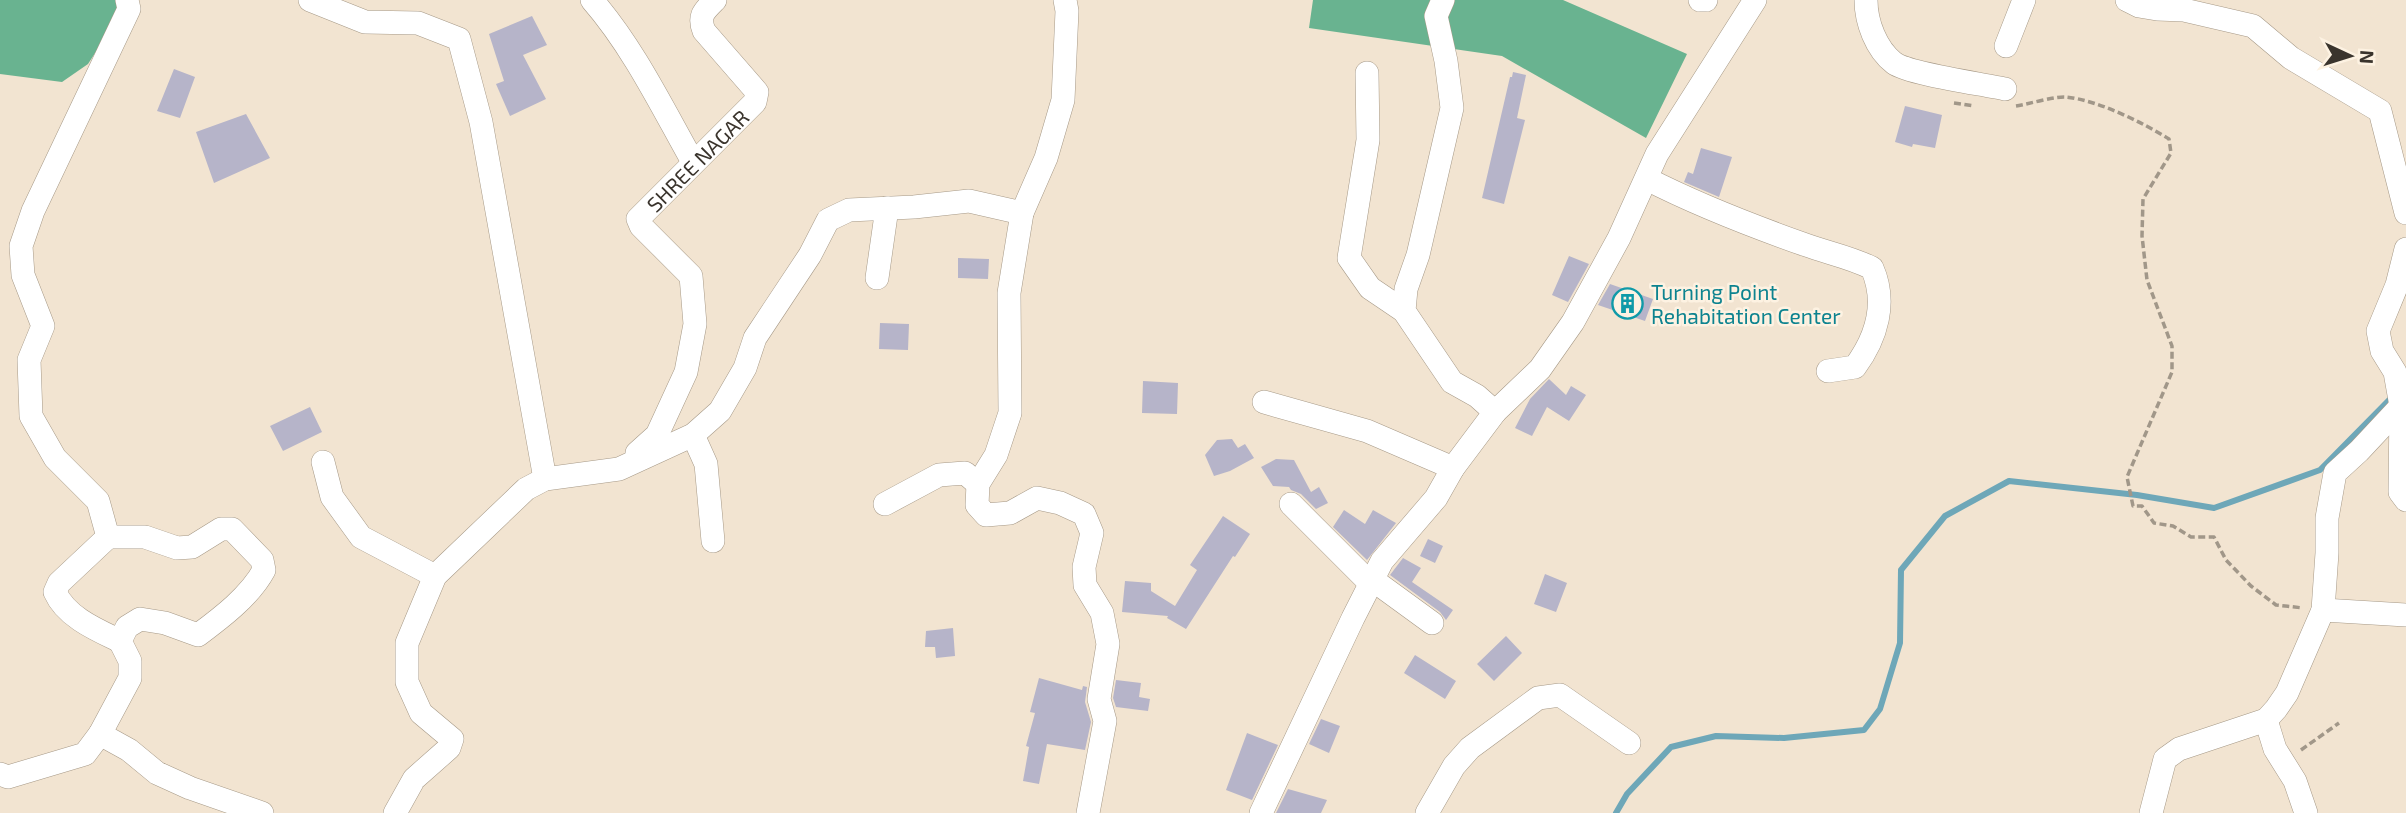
<svg xmlns="http://www.w3.org/2000/svg" width="2406" height="813" font-family="'Exo 2',sans-serif">
	<style>
		.forest { fill: #69b390 }
		.lines { fill: none; stroke-linecap: round; stroke-linejoin: round }
		.stream { stroke: #6ea7b8; stroke-width: 6 }
		.building { fill: #b6b4c9 }
		.minor-casing { stroke: #a69987; stroke-width: 24 }
		.path { stroke: #a19789; stroke-width: 3.5; stroke-dasharray: 7 3.5; stroke-linecap: butt }
		.minor { stroke: #fff; stroke-width: 23 }
		.labels { text-anchor: middle; dominant-baseline: central; stroke-width: 5; stroke-linejoin: round; paint-order: stroke }
		.street-label { font-size: 21px; fill: #3a342d; stroke: #fdf2e2 }
		.culture-label { font-size: 21px; fill: #0d838f; stroke: #fdf2e2; text-anchor: start }
	</style>
	<rect width="100%" height="100%" fill="#f2e4d1"/>
	<path class="forest" d="M0 0H117L122 11 88 64 62 82 0 74Z
		M1313 0H1563L1687 54 1646 138 1502 56 1309 28Z"/>
	<g class="lines">
		<path class="stream" d="M1616 813 1627 794 1671 747 1716 736 1784 738 1864 730 1880 709 1900 643 1901 570 1945 516 2009 481 2137 495 2214 508 2320 470 2394 395"/>
	</g>
	<path class="building" d="M532 16 547 45 523 55 546 99 510 116 496 84 504 81 489 34Z
		M174 69 195 77 180 118 157 111Z
		M1513 72 1526 75 1517 118 1525 120 1504 204 1482 198 1510 77H1512Z
		M1905 106 1942 115 1935 148 1913 144 1912 147 1895 142Z
		M246 114 270 158 214 183 196 132Z
		M1701 148 1732 157 1719 197 1684 182 1688 172 1693 174Z
		M1569 256 1589 264 1568 302 1552 295Z
		M958 258 989 259 988 279 958 278Z
		M1610 284 1653 299 1645 321 1598 305Z
		M880 323 909 324 908 350 879 349Z
		M1549 379 1566 395 1571 386 1586 395 1569 421 1547 407 1532 436 1515 428 1530 399Z
		M1143 381 1178 383 1177 414 1142 413Z
		M310 407 322 432 283 451 270 426Z
		M1232 439 1238 448 1245 444 1254 458 1230 471 1214 476 1205 455 1217 440Z
		M1276 459 1294 460 1311 492 1319 487 1328 503 1316 509 1301 494 1291 490 1289 487 1273 486 1261 467Z
		M1344 510 1365 524 1373 510 1396 523 1367 560 1333 527Z
		M1223 516 1250 534 1235 557 1233 556 1186 629 1167 618 1168 616 1122 612 1125 581 1151 583V591L1175 606 1197 570 1190 565Z
		M1428 539 1443 546 1435 563 1420 556Z
		M1403 558 1421 568 1412 582 1453 610 1446 620 1440 612 1390 575Z
		M1545 574 1567 583 1556 612 1534 604Z
		M953 628 955 656 936 658 935 647H925L926 631Z
		M1506 636 1522 653 1494 681 1477 664Z
		M1415 655 1456 681 1445 699 1404 673Z
		M1039 678 1082 690 1083 686 1087 687 1085 702 1091 722 1085 750 1047 744 1039 784 1023 781 1029 747 1026 746 1035 713 1030 712Z
		M1116 680 1141 683 1139 697 1150 699 1148 711 1116 707 1113 698Z
		M1321 719 1340 726 1329 753 1309 744Z
		M1247 733 1278 745 1252 800 1226 790Z
		M1288 789 1327 800 1321 813H1276Z"/>
	<g class="lines">
		<defs>
			<g id="minor">
				<path d="M127 0 129 9 33 211 21 246 23 275 43 326 29 360 31 416 55 458 98 501 108 537H145L177 548 192 547 221 529H232L262 560 264 570C250 596 221 618 198 635L165 623 140 619 127 627 120 641 130 661V678L100 734 129 750 157 773 190 788 262 813"/>
				<path d="M310 0 365 22 418 23 459 39 481 122 545 479"/>
				<path d="M592 0C633 47 662 107 693 162"/>
				<path d="M1065 0 1067 11 1063 100 1046 158 1022 213 1009 293 1010 413 996 455 978 484 977 505 986 515 1010 513 1037 498 1060 503 1084 514 1092 533 1084 567 1085 585 1102 613 1108 644 1099 699 1105 721 1088 813"/>
				<path d="M1443 0 1436 16 1446 61 1452 108 1418 255 1406 289 1404 311 1452 382 1477 396 1495 412"/>
				<path d="M1700 0H1706"/>
				<path d="M1866 0C1866 22 1876 49 1894 63 1909 74 1983 84 2005 89"/>
				<path d="M2127 0 2139 6 2157 9 2184 10 2253 26 2291 58 2380 111 2406 213"/>
				<path d="M2006 46 2024 0"/>
				<path d="M1367 73 1368 140 1349 258 1370 288 1404 311"/>
				<path d="M1647 179C1698 205 1752 226 1806 245 1828 253 1850 257 1872 268 1887 302 1877 337 1855 367L1828 371"/>
				<path d="M2406 249 2397 285 2378 331 2382 351 2395 372 2401 406 2400 492 2406 500"/>
				<path d="M877 278 887 208"/>
				<path d="M1264 402 1367 431 1453 468"/>
				<path d="M693 435 706 464 713 541"/>
				<path id="s1" d="M637 453 657 435 686 372 695 324 691 276 641 226 638 219 755 102 757 92 704 31C698 16 704 11 715 0"/>
				<path d="M323 462 332 497 361 537 435 576"/>
				<path d="M885 504 939 475 965 473 978 484"/>
				<path d="M1291 504 1371 584"/>
				<path d="M108 537 59 583 55 592C66 617 97 630 120 641"/>
				<path d="M1373 580 1432 623"/>
				<path d="M2323 610 2406 615"/>
				<path d="M2266 720 2275 749 2295 781 2306 813"/>
				<path d="M0 774 8 777 85 754 100 734"/>
				<path d="M395 813 414 779 449 748 452 739 421 713 407 682V643L435 576 526 489 545 479 619 469 693 435 720 411 745 368 755 338 810 255 828 220 849 210 914 207 969 201 1022 213"/>
				<path d="M1261 813 1353 618 1382 561 1436 498 1453 468 1495 412 1540 369 1573 322 1619 238 1657 154 1755 0"/>
				<path d="M1427 813 1454 766 1470 748 1538 698 1560 695 1629 743"/>
				<path d="M2151 813 2165 759 2179 749 2266 720 2276 709 2287 693 2323 610 2327 553V518L2335 473 2359 451 2401 406"/>
			</g>
		</defs>
		<use href="#minor" class="minor-casing"/>
		<path class="path" d="M1954 103 1974 106
			M2016 106C2029 104 2055 96 2066 97 2097 100 2142 122 2169 139L2171 153 2143 199 2142 236 2147 280 2172 346V372L2127 477 2133 506H2142L2154 523 2173 526 2191 537H2214L2226 560 2251 586 2276 605 2303 608
			M2301 750 2339 723"/>
		<use href="#minor" class="minor"/>
	</g>
	<defs>
		<symbol id="building-ring" viewBox="-11 -11 22 22"><circle r="9.5" fill="#fdf2e2" stroke="#0f9aa8" stroke-width="1.5"/><path d="M-4-6H4V6H1V3H-1V6H-4ZM-2.5-4.3h1.7v1.8h-1.7ZM.8-4.3h1.7v1.8H.8ZM-2.5-1h1.7V.8h-1.7ZM.8-1h1.7V.8H.8Z" fill="#0f9aa8"/></symbol>
	</defs>
	<g fill-rule="evenodd">
		<use href="#building-ring" x="1610" y="286" width="35" height="35"/>
	</g>
	<g class="labels">
		<g class="street-label">
			<text stroke="none"><textPath href="#s1" startOffset="355">SHREE NAGAR</textPath></text>
		</g>
		<g class="culture-label">
			<text x="1651" y="291">Turning Point<tspan x="1651" dy="24">Rehabitation Center</tspan></text>
		</g>
	</g>
	<g transform="translate(2350 56) rotate(94)" stroke="#fdf2e2" stroke-width="5" paint-order="stroke">
	<path d="M0-5L12 26L0 18L-12 26Z" fill="#3a342d"/>
	<text y="-10" font-size="19" font-weight="bold" text-anchor="middle" fill="#3a342d">N</text>
	</g>
</svg>
